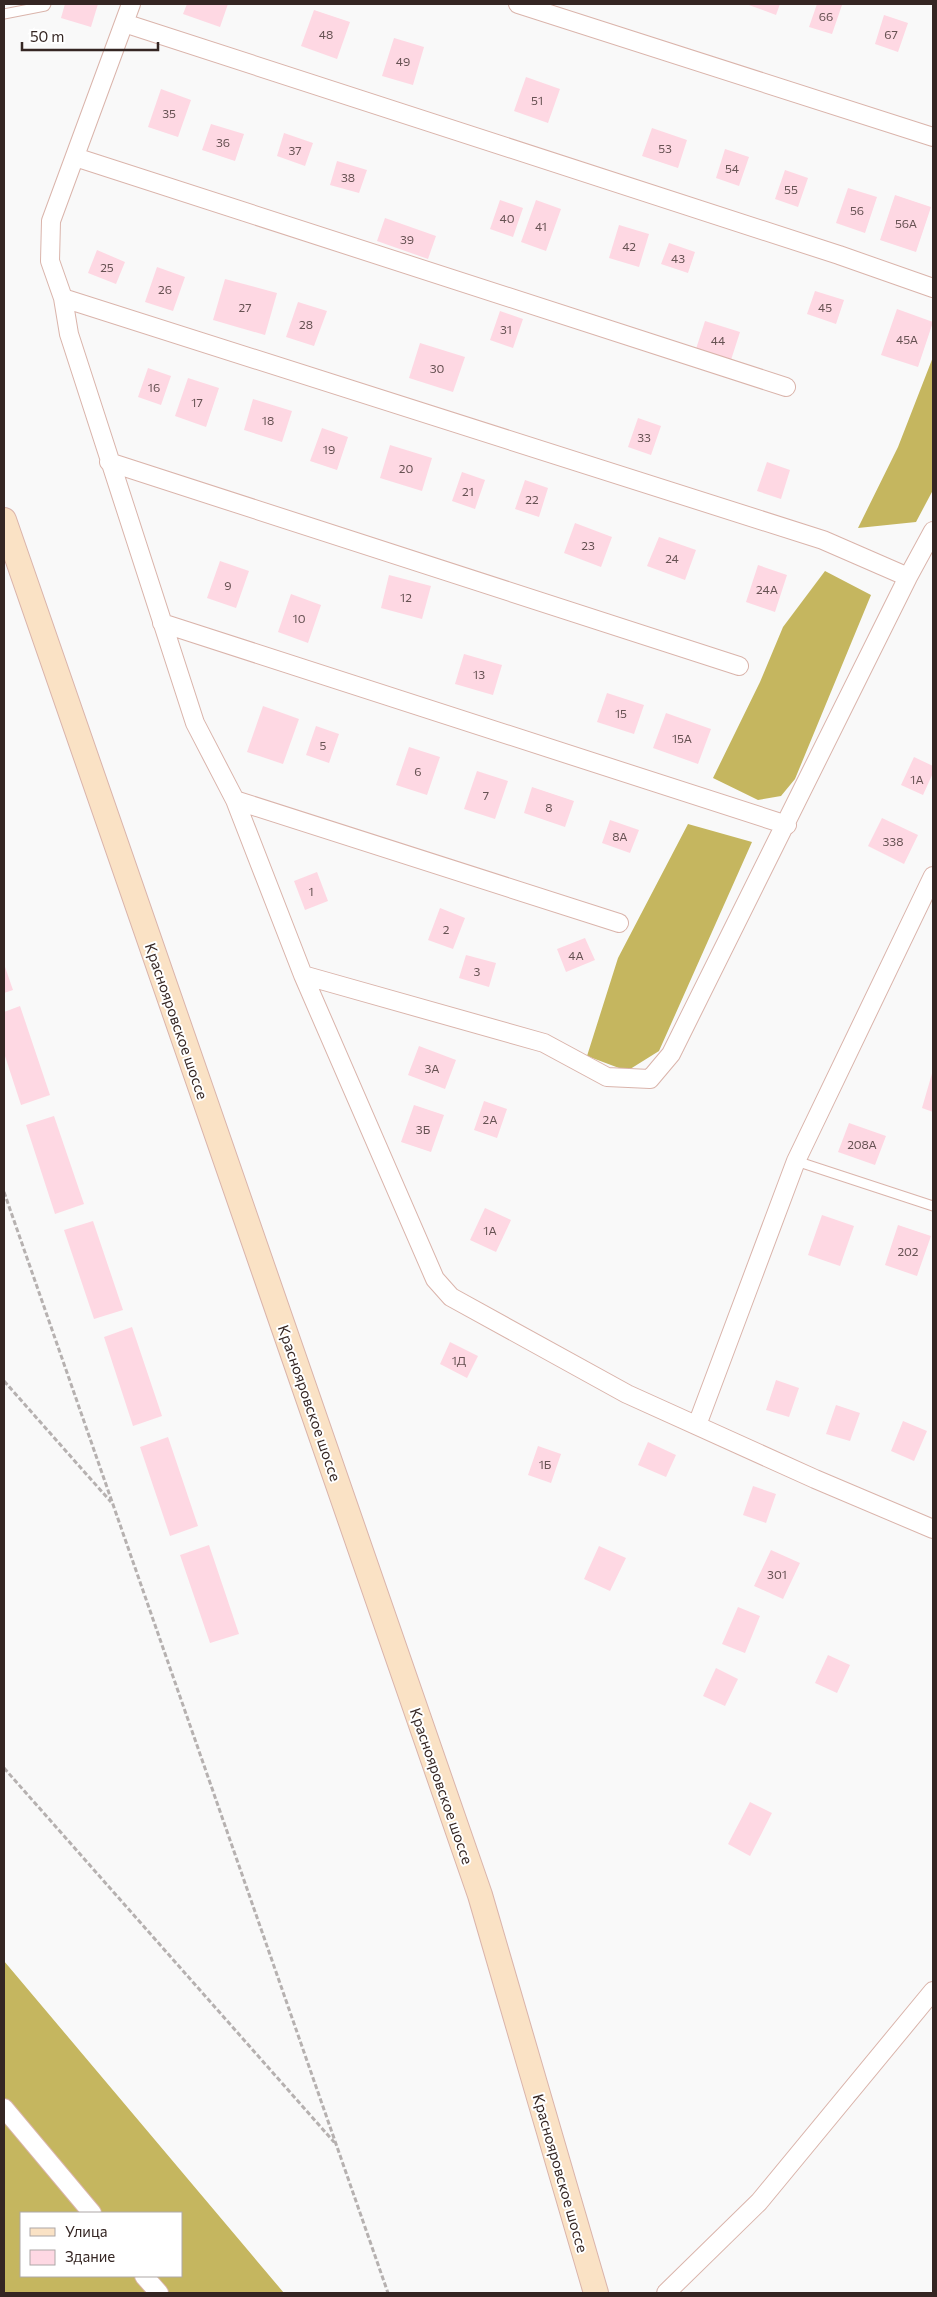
<svg xmlns="http://www.w3.org/2000/svg" width="937" height="2297" font-family="Commissioner,sans-serif">
	<style>
		.forest { fill: #c5b65f; fill-rule: evenodd }
		.building { fill: #fed8e3 }
		.lines { fill: none; stroke-linecap: round; stroke-linejoin: round }
		.lane-casing { stroke: #dab4ab; stroke-width: 11 }
		.street-casing { stroke: #dab4ab; stroke-width: 20 }
		.secondary-casing { stroke: #dab4ab; stroke-width: 26 }
		.path { stroke: #b6b1b0; stroke-width: 3; stroke-dasharray: 5 2.5; stroke-linecap: butt }
		.lane { stroke: #fff; stroke-width: 9 }
		.street { stroke: #fff; stroke-width: 18 }
		.secondary { stroke: #fae2c5; stroke-width: 24 }
		.labels { text-anchor: middle; dominant-baseline: central; stroke-width: 4; stroke-linejoin: round; paint-order: stroke }
		.number-label { font-size: 12px; fill: #675253 }
		.street-label { font-size: 15px; fill: #352623; stroke: #fff }
	</style>
	<rect width="100%" height="100%" fill="#f9f9f9"/>
	<path class="forest" d="M933 357V490L916 522 858 528 898 447Z
		M825 571 871 595 795 779 781 796 758 800 713 778 760 682 783 627Z
		M688 824 752 842 659 1051 627 1071 587 1056 618 958Z
		M4 1961 284 2293H4ZM21 2213H181V2276H21Z"/>
	<path class="building" d="M65 4H98L91 27 61 18Z
		M187 4H228L220 27 183 14Z
		M746 4H780L776 15Z
		M817 4 842 5 832 34 809 27Z
		M314 10 350 22 337 59 301 46Z
		M884 15 908 23 898 52 875 44Z
		M394 38 424 47 413 85 382 76Z
		M526 77 560 89 548 123 514 111Z
		M161 89 191 100 178 137 148 127Z
		M211 124 244 134 235 161 202 150Z
		M652 128 687 140 678 168 642 156Z
		M284 133 313 143 305 166 277 156Z
		M725 149 749 157 739 186 716 178Z
		M337 161 367 170 359 193 330 185Z
		M785 170 808 178 798 207 775 199Z
		M848 188 877 197 865 233 836 223Z
		M895 195 931 207 916 252 880 240Z
		M500 200 523 208 513 237 490 229Z
		M536 200 561 209 546 251 521 242Z
		M385 218 436 236 428 259 377 241Z
		M619 225 649 234 639 267 609 258Z
		M669 243 695 252 688 273 661 264Z
		M97 250 125 262 116 284 88 273Z
		M157 267 185 277 173 311 145 302Z
		M225 279 277 293 265 335 213 320Z
		M815 291 844 300 836 324 807 314Z
		M298 302 327 311 314 346 286 337Z
		M897 309 933 322 918 367 881 355Z
		M500 311 523 319 513 348 490 340Z
		M705 321 740 332 731 360 696 349Z
		M420 343 465 357 453 392 409 378Z
		M148 368 171 376 161 405 138 397Z
		M188 378 219 388 206 427 175 416Z
		M253 399 292 411 282 442 244 430Z
		M638 418 661 426 651 455 628 447Z
		M322 428 348 437 337 470 310 461Z
		M390 445 432 458 422 491 380 478Z
		M767 462 790 470 781 499 757 491Z
		M462 472 485 480 475 509 452 501Z
		M525 480 548 488 539 517 515 509Z
		M575 523 612 537 601 567 564 553Z
		M659 537 696 550 685 580 647 566Z
		M220 561 249 571 236 608 207 598Z
		M758 565 787 575 775 612 746 602Z
		M389 575 431 586 422 619 381 608Z
		M291 594 321 605 308 643 278 632Z
		M464 654 502 665 493 695 455 684Z
		M607 693 644 705 634 734 597 722Z
		M263 706 299 719 283 764 247 752Z
		M666 713 711 729 698 764 653 748Z
		M316 726 339 734 329 763 306 755Z
		M409 747 440 757 427 795 396 785Z
		M914 757 933 766V773L923 795 901 785Z
		M477 771 508 781 495 819 464 809Z
		M532 787 574 801 565 827 524 813Z
		M882 818 918 835 904 864 868 846Z
		M610 820 639 830 630 853 602 843Z
		M317 872 328 901 305 910 294 881Z
		M440 908 465 918 453 949 428 940Z
		M585 938 595 960 566 972 557 949Z
		M466 955 496 963 489 987 459 978Z
		M4 964 13 990 4 993Z
		M20 1006 50 1095 21 1105 4 1053V1012Z
		M419 1046 456 1060 445 1089 408 1075Z
		M933 1070V1112L922 1108Z
		M484 1101 507 1109 497 1138 474 1130Z
		M414 1105 444 1115 431 1152 401 1142Z
		M54 1116 84 1204 55 1214 26 1125Z
		M849 1123 886 1136 875 1165 838 1152Z
		M485 1208 511 1220 496 1252 470 1240Z
		M822 1215 854 1226 840 1266 808 1255Z
		M93 1221 123 1310 94 1319 64 1230Z
		M898 1225 931 1236 917 1276 885 1265Z
		M132 1327 162 1416 133 1426 104 1337Z
		M450 1342 478 1356 467 1378 440 1364Z
		M776 1380 799 1388 789 1417 766 1410Z
		M836 1405 860 1413 850 1441 826 1434Z
		M903 1421 927 1431 914 1461 891 1451Z
		M168 1437 198 1526 170 1536 140 1447Z
		M648 1442 676 1455 666 1477 638 1465Z
		M538 1446 561 1454 551 1483 528 1475Z
		M753 1486 776 1494 766 1523 743 1515Z
		M209 1545 239 1634 210 1643 180 1555Z
		M599 1546 626 1558 610 1591 584 1579Z
		M771 1550 800 1563 783 1599 754 1586Z
		M738 1607 760 1616 745 1653 722 1644Z
		M828 1655 850 1665 837 1693 815 1683Z
		M716 1668 738 1679 725 1706 703 1696Z
		M750 1802 772 1813 750 1856 728 1844Z"/>
	<g class="lines">
		<defs>
			<path id="lane" d="M4 14 45 6 46 4
				M796 1161 933 1206"/>
			<path id="street" d="M131 4 51 221 50 261 63 298 69 334 195 723 235 800 303 975 435 1279 451 1297 627 1394 815 1479 933 1529
				M518 4 933 137
				M124 23 839 255 933 288
				M75 157 786 387
				M63 298 823 540 908 577
				M109 462 739 666
				M162 623 787 825
				M235 800 619 923
				M303 975 544 1043 607 1077 650 1079 671 1054 908 577 933 531
				M697 1425 796 1161 933 876
				M4 2108 92 2213
				M144 2276 159 2293
				M666 2293 759 2202 933 1991"/>
			<path id="secondary" d="M4 520 480 1895 596 2293"/>
		</defs>
		<use href="#lane" class="lane-casing"/>
		<use href="#street" class="street-casing"/>
		<use href="#secondary" class="secondary-casing"/>
		<path class="path" d="M4 1192 388 2293
			M4 1381 111 1502
			M4 1768 334 2142"/>
		<use href="#lane" class="lane"/>
		<use href="#street" class="street"/>
		<use href="#secondary" class="secondary"/>
	</g>
	<g class="labels">
		<g class="number-label">
			<text x="826" y="16">66</text>
			<text x="326" y="34">48</text>
			<text x="891" y="34">67</text>
			<text x="403" y="61">49</text>
			<text x="537" y="100">51</text>
			<text x="169" y="113">35</text>
			<text x="223" y="142">36</text>
			<text x="665" y="148">53</text>
			<text x="295" y="150">37</text>
			<text x="732" y="168">54</text>
			<text x="348" y="177">38</text>
			<text x="791" y="189">55</text>
			<text x="857" y="210">56</text>
			<text x="507" y="218">40</text>
			<text x="906" y="223">56А</text>
			<text x="541" y="226">41</text>
			<text x="407" y="239">39</text>
			<text x="629" y="246">42</text>
			<text x="678" y="258">43</text>
			<text x="107" y="267">25</text>
			<text x="165" y="289">26</text>
			<text x="245" y="307">27</text>
			<text x="825" y="307">45</text>
			<text x="306" y="324">28</text>
			<text x="506" y="329">31</text>
			<text x="907" y="339">45А</text>
			<text x="718" y="340">44</text>
			<text x="437" y="368">30</text>
			<text x="154" y="387">16</text>
			<text x="197" y="402">17</text>
			<text x="268" y="420">18</text>
			<text x="644" y="437">33</text>
			<text x="329" y="449">19</text>
			<text x="406" y="468">20</text>
			<text x="468" y="491">21</text>
			<text x="532" y="499">22</text>
			<text x="588" y="545">23</text>
			<text x="672" y="558">24</text>
			<text x="228" y="585">9</text>
			<text x="767" y="589">24А</text>
			<text x="406" y="597">12</text>
			<text x="299" y="618">10</text>
			<text x="479" y="674">13</text>
			<text x="621" y="713">15</text>
			<text x="682" y="738">15А</text>
			<text x="323" y="745">5</text>
			<text x="418" y="771">6</text>
			<text x="917" y="779">1А</text>
			<text x="486" y="795">7</text>
			<text x="549" y="807">8</text>
			<text x="620" y="836">8А</text>
			<text x="893" y="841">338</text>
			<text x="311" y="891">1</text>
			<text x="446" y="929">2</text>
			<text x="576" y="955">4А</text>
			<text x="477" y="971">3</text>
			<text x="432" y="1068">3А</text>
			<text x="490" y="1119">2А</text>
			<text x="423" y="1129">3Б</text>
			<text x="862" y="1144">208А</text>
			<text x="490" y="1230">1А</text>
			<text x="908" y="1251">202</text>
			<text x="459" y="1360">1Д</text>
			<text x="545" y="1464">1Б</text>
			<text x="777" y="1574">301</text>
		</g>
		<g class="street-label">
			<text transform="translate(177 1021) rotate(71)">Краснояровское шоссе</text>
			<text transform="translate(310 1403) rotate(71)">Краснояровское шоссе</text>
			<text transform="translate(442 1786) rotate(71)">Краснояровское шоссе</text>
			<text transform="translate(561 2173) rotate(74)">Краснояровское шоссе</text>
		</g>
	</g>
	<rect width="937" height="2297" fill="none" stroke="#352623" stroke-width="10"/>
	<rect x="20" y="2212" width="162" height="65" fill="#ffffff" stroke="#aea8a7"/>
	<rect x="30" y="2228" width="25" height="8" fill="#fae2c5" stroke="#aea8a7"/>
	<text x="65" y="2237" font-size="15" fill="#352623">Улица</text>
	<rect x="30" y="2250" width="25" height="15" fill="#fed8e3" stroke="#aea8a7"/>
	<text x="65" y="2262" font-size="15" fill="#352623">Здание</text>
	<path d="M22 42v8h136v-8" fill="none" stroke="#352623" stroke-width="2.5"/>
	<text x="30" y="42" font-size="15" fill="#352623" stroke="#ffffff" stroke-width="4" paint-order="stroke">50 m</text>
</svg>
